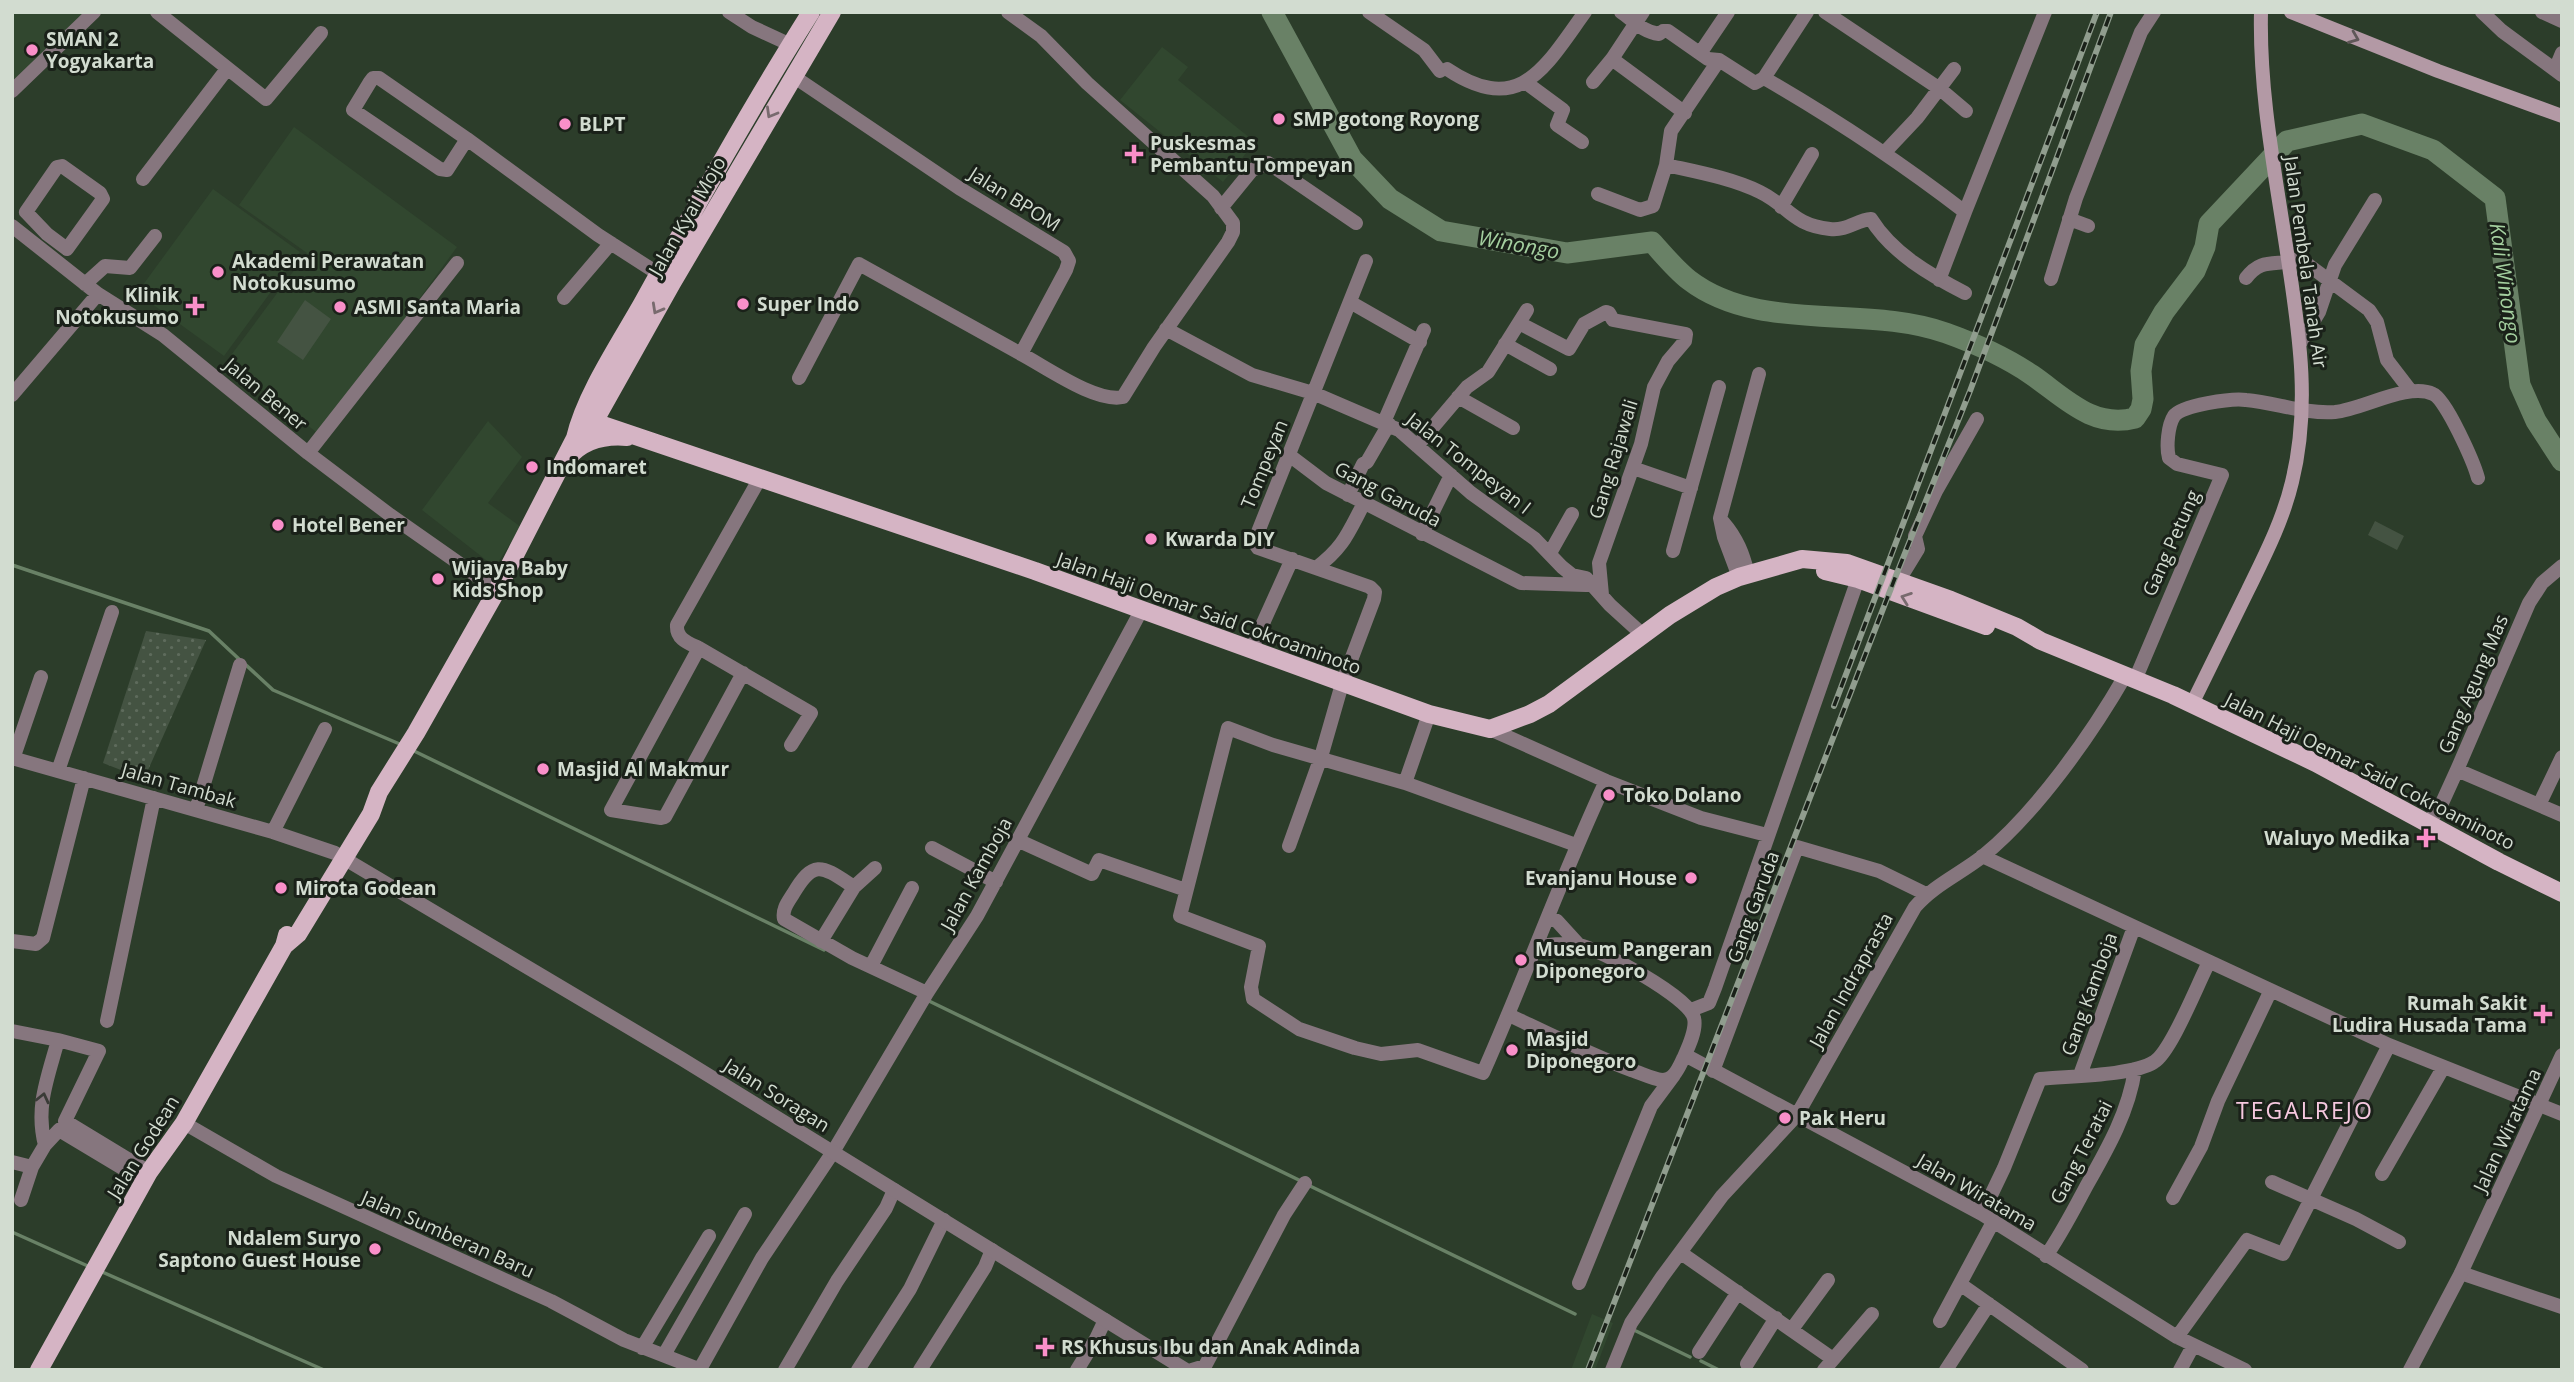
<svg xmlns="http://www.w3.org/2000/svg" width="2574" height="1382" font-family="'Open Sans',sans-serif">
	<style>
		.built { fill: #31472f }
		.park { fill: url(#park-dots) }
		.garden { fill: #445342 }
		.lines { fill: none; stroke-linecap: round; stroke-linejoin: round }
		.stream { stroke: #698166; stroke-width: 3.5 }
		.river { stroke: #698166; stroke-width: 21 }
		.minor { stroke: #86767e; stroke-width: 14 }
		.tertiary { stroke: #86767e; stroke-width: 14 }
		.secondary { stroke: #b399a5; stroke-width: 14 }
		.primary { stroke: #d5b4c4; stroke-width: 18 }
		.rail-casing { stroke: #909d8e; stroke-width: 6 }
		.rail { stroke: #1a2119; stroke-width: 3.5; stroke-dasharray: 10; stroke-linecap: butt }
		.oneway { stroke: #5f5758 }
		.oneway2 { stroke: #786a6e }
		.oneway3 { stroke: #3a3b37 }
		.poi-dot { fill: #f98fc9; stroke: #1a2119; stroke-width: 2.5 }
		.labels { text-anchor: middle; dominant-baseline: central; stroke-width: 6; stroke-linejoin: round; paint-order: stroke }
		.poi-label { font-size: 19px; font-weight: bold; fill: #d2dcd0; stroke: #1a2119; text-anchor: start }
		.street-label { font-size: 19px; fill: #d2dcd0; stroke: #1a2119 }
		.water-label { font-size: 21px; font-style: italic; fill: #a4cf9f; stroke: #1a2119 }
		.quarter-label { font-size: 23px; letter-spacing: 2px; fill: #f6c8df; stroke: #1a2119 }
	</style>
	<defs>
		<pattern id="park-dots" width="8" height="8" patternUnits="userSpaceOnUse" patternTransform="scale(1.75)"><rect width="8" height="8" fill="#445342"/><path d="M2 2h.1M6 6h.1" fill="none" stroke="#5e6b5c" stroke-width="1.8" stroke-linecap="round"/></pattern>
	</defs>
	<rect width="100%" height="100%" fill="#2c3d2a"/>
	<path class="built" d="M12 12H90L12 88Z
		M1162 47 1188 67 1178 80 1255 142 1223 182 1120 100Z
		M294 127 457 247 320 435 226 362 307 253 239 205Z
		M213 189 300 252 224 356 137 293Z
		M488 421 522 457 488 503 521 527 495 567 422 510Z
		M1592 1314 1613 1323 1595 1370H1571Z"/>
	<path class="park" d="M146 631 206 640 144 779 103 763Z"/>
	<path class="garden" d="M305 300 331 319 303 360 277 342Z
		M2375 521 2404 536 2397 550 2368 535Z"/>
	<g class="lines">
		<path class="stream" d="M12 565 209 631 240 660
			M246 665 273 690 402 745
			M412 750 824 950
			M929 1001 1303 1182
			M1310 1186 1575 1314
			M12 1232 90 1267
			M100 1271 324 1370
			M1636 1331 1690 1357
			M1701 1361 1719 1370"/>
		<path class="river" d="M1272 12 1352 159 1390 199 1441 231 1567 253 1652 242C1663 254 1675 269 1689 280 1759 334 1866 304 1946 333 1974 343 2007 358 2032 375 2064 397 2092 429 2135 418L2141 409 2143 399 2141 371 2145 345 2164 312 2195 271 2205 247 2209 224 2287 141 2362 124 2433 150 2495 198 2520 385 2536 421 2562 461"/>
		<path class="minor" d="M157 12 266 99 321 33
			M729 12 752 27 791 45
			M1369 12 1424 50 1440 71
			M1621 12C1634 21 1643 32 1659 34L1663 31H1668L1708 59 1719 60 1755 83 1764 78 1807 12
			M1825 12 1940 89 1966 111
			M2482 12 2502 31 2562 75
			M2542 12 2562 21
			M1701 52 1728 12
			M1612 59 1685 113
			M1447 69C1520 118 1545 67 1585 12
			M2555 70 2562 53
			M793 76 959 188 1064 252 1069 261 1066 270 1021 354C1046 367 1096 403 1123 397L1154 347 1228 242 1233 232V223L1213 196 1087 83 1041 36 1008 12
			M1764 78C1835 119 1900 162 1965 212L1939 280
			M1525 82 1563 110 1557 125 1582 142
			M1593 82 1612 59 1643 12
			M12 91 94 12
			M467 139 379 78H373L370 82 353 110 440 169 447 170 467 139 598 235 665 278
			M1885 152 1917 118 1954 69
			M1666 165C1697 172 1731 178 1760 192 1789 206 1792 225 1830 229 1847 231 1857 220 1871 219 1892 253 1930 275 1965 293
			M62 166 100 193 103 199 67 249 47 234 26 212 57 167Z
			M143 179 227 69
			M1598 194 1640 210 1653 206 1666 165 1671 131 1719 60
			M1781 207 1812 154
			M1221 208 1252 170 1268 163 1356 223
			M1965 212 2045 12
			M2069 219 2088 226
			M12 226 98 294 163 335 308 453 390 515 497 590
			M2288 259 2303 261 2369 310 2377 322 2387 360 2410 390
			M2246 278C2259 261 2269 264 2288 262
			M2051 279 2076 198 2141 32 2154 12
			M85 284 105 266 130 268 155 236
			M564 298 611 243
			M1350 302 1420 342
			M1519 323 1569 349 1584 324 1606 312 1609 313 1613 320 1686 334 1685 341 1668 361 1654 387 1641 444 1599 563 1602 595
			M1166 329 1252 375 1313 393 1399 430 1471 493 1535 539 1562 567 1572 575 1586 578 1610 605 1643 635
			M2301 342 2319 312 2335 265 2375 200
			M1505 344 1550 369
			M799 378 859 264 1021 354
			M12 395 98 294
			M1458 397 1513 428
			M1384 422 1424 330
			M1417 446 1467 387 1488 372 1527 310
			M308 453 457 263
			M1289 455 1326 483 1521 583 1586 585
			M1633 468 1691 488
			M1348 495 1363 464 1367 462 1389 424
			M1723 522C1737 538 1743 554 1748 574
			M1422 534 1451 475
			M1673 551 1719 387
			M1550 553 1572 514
			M1316 568C1344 547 1348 533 1364 503
			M1739 577 1724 537 1720 518 1759 374
			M1899 580 1918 549 1915 536 1936 491 1977 419
			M699 648C688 643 676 639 677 625L760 478
			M1251 650 1292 559
			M743 673 665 817 661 818 611 810 699 648 811 713 791 745
			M2135 680 2222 475 2177 464 2169 458C2166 447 2168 425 2174 416 2181 405 2233 398 2246 400 2277 403 2304 414 2335 412 2363 409 2409 382 2433 394 2446 399 2474 463 2478 478
			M1490 729 1606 781C1561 877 1526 976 1483 1073L1418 1050 1381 1054 1355 1048 1299 1029 1253 999 1251 987 1259 946 1180 916 1228 728 1273 745 1405 783 1576 845
			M12 758 273 832 335 853
			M13 759 41 677
			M2457 770 2562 815
			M58 771 112 612
			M1606 781 1701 818 1767 835
			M1405 783 1429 714
			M2539 805 2562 757
			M196 810 240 665
			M2428 824 2442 803 2457 770 2529 603 2542 583 2562 566
			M273 832 325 729
			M1017 840 1092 874 1099 860 1186 890
			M1289 846 1321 757 1342 684 1374 599 1375 592 1370 587 1258 548 1254 542 1366 261
			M932 848 996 882
			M1982 856 2389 1045 2562 1114
			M854 887C822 866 814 858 793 894 788 902 782 909 784 919L852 958 927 993
			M1548 917 1557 921 1578 944
			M12 941 36 944 43 938 84 778
			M821 941 854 887 875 868
			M871 966 912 888
			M1691 1010 1709 1003 1715 988 1858 579
			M1509 1015C1549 1034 1589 1054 1631 1070 1641 1073 1652 1079 1662 1080 1674 1080 1678 1069 1683 1059 1688 1048 1697 1030 1694 1018 1689 997 1601 949 1578 945 1565 942 1549 945 1536 946
			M107 1021 154 798
			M12 1031 58 1040
			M1685 1055 1982 1214 2177 1337 2245 1370
			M1713 1071 1797 847 1879 871 1926 894
			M2080 1075 2134 927
			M184 1123 276 1176 551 1301 624 1340 701 1370
			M12 1162 32 1167
			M2382 1174 2443 1068
			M144 1181 59 1130 45 1145C35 1107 48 1077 58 1040L99 1051 65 1121 149 1172
			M2272 1182 2356 1219 2399 1242
			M2173 1198 2201 1147 2218 1101 2270 992
			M21 1200 32 1167 45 1145
			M1982 1214 2004 1168 2040 1079C2068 1076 2132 1076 2154 1062 2171 1052 2198 983 2209 962
			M1681 1253 1833 1359
			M2046 1256C2062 1233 2074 1209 2087 1185 2108 1148 2129 1111 2135 1069
			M2461 1273 2562 1307
			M1579 1283 1651 1106 1674 1075
			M1960 1284 2082 1370
			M1940 1321 1993 1222
			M1792 1329 1828 1280
			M2177 1337 2247 1240 2283 1254 2389 1045
			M642 1348 709 1236
			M1699 1352 1738 1292
			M664 1355 745 1214
			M1747 1364 1776 1318
			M700 1369 762 1258 833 1152 927 993 977 916 1142 609
			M785 1370 837 1281 886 1208 894 1190
			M858 1370 910 1289 944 1220
			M920 1370 985 1267 992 1250
			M1077 1370 1096 1339 1105 1320
			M1192 1370 1205 1366 1284 1215 1305 1183
			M1612 1370 1631 1323 1662 1277 1722 1196 1797 1115 1915 907C1934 885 1960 874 1983 856 2036 813 2091 735 2125 676
			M1824 1370 1872 1314
			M1946 1370 1989 1304
			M2180 1370 2193 1346"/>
		<path class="tertiary" d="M345 859 682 1059 1186 1370
			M2410 1370 2461 1273 2562 1055"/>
		<path class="secondary" d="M2291 12 2438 71 2562 116
			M2192 704C2211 666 2229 628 2248 590 2265 555 2283 520 2292 482 2310 409 2300 338 2289 266 2277 182 2259 97 2261 12"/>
		<path class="primary" d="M587 404 589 417 594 422 1035 571 1429 714 1490 729 1530 714 1549 704 1670 615 1716 587 1739 577 1802 559 1847 563 1951 600 2017 627 2041 641 2173 695 2316 763 2499 862 2562 893
			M587 428 594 422 672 283 832 12
			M568 458C583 440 604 435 627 437
			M1825 571 1858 579 1986 626
			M284 946 298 934 371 814 379 792 416 733 497 590 575 438C585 395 620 343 642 304 696 206 751 107 811 12
			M39 1370 149 1172 184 1123 284 946 287 935"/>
		<defs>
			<path id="rail" d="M1834 706 2097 12
				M1588 1370 1895 578 1970 391 2111 12"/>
		</defs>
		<use href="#rail" class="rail-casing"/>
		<use href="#rail" class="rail"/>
	</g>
	<defs><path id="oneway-chevron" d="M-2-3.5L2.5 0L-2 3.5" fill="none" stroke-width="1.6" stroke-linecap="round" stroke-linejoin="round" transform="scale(1.75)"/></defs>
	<use class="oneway" href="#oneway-chevron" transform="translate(2354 38) rotate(22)"/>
	<g class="oneway2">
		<use href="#oneway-chevron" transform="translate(771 113) rotate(120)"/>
		<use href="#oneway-chevron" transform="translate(657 309) rotate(119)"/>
		<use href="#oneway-chevron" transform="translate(1906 598) rotate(-160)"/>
	</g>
	<use class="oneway3" href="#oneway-chevron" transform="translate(43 1098) rotate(-77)"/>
	<g class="poi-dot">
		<circle cx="32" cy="50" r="7"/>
		<circle cx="1279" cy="119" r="7"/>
		<circle cx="565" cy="124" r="7"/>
		<path d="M1130.5 143.5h7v7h7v7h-7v7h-7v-7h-7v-7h7z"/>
		<circle cx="218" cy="272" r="7"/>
		<circle cx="743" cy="304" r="7"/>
		<path d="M191.5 295.5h7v7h7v7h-7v7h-7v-7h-7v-7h7z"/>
		<circle cx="340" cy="307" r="7"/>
		<circle cx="532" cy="467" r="7"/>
		<circle cx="278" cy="525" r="7"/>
		<circle cx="1151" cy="539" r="7"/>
		<circle cx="438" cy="579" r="7"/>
		<circle cx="543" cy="769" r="7"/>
		<circle cx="1609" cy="795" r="7"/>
		<path d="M2422.5 827.5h7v7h7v7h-7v7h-7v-7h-7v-7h7z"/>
		<circle cx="1691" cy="878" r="7"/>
		<circle cx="281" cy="888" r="7"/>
		<circle cx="1521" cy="960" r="7"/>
		<path d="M2539.5 1003.5h7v7h7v7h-7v7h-7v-7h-7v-7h7z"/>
		<circle cx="1512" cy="1050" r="7"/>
		<circle cx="1785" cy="1118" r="7"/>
		<circle cx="375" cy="1249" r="7"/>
		<path d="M1041.5 1336.5h7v7h7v7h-7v7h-7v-7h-7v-7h7z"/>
	</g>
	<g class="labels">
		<g class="poi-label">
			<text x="46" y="39">SMAN 2<tspan x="46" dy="22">Yogyakarta</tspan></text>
			<text x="1293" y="119">SMP gotong Royong</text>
			<text x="579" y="124">BLPT</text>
			<text x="1150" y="143">Puskesmas<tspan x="1150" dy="22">Pembantu Tompeyan</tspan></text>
			<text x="232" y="261">Akademi Perawatan<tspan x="232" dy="22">Notokusumo</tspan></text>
			<text x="179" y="295" text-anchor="end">Klinik<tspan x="179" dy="22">Notokusumo</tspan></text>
			<text x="757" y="304">Super Indo</text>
			<text x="354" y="307">ASMI Santa Maria</text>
			<text x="546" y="467">Indomaret</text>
			<text x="292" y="525">Hotel Bener</text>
			<text x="1165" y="539">Kwarda DIY</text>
			<text x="452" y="568">Wijaya Baby<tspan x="452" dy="22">Kids Shop</tspan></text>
			<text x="557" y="769">Masjid Al Makmur</text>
			<text x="1623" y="795">Toko Dolano</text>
			<text x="2410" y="838" text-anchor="end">Waluyo Medika</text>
			<text x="1677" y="878" text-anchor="end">Evanjanu House</text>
			<text x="295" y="888">Mirota Godean</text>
			<text x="1535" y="949">Museum Pangeran<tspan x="1535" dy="22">Diponegoro</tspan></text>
			<text x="2527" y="1003" text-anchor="end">Rumah Sakit<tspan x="2527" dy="22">Ludira Husada Tama</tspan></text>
			<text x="1526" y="1039">Masjid<tspan x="1526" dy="22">Diponegoro</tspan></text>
			<text x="1799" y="1118">Pak Heru</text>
			<text x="361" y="1238" text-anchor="end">Ndalem Suryo<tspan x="361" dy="22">Saptono Guest House</tspan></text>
			<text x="1061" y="1347">RS Khusus Ibu dan Anak Adinda</text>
		</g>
		<g class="street-label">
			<text transform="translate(1015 199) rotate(32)">Jalan BPOM</text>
			<text transform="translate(687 216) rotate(-60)">Jalan Kyai Mojo</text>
			<text transform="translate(2306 262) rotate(82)">Jalan Pembela Tanah Air</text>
			<text transform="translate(266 394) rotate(40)">Jalan Bener</text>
			<text transform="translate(1613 459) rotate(-73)">Gang Rajawali</text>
			<text transform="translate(1469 463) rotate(38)">Jalan Tompeyan I</text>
			<text transform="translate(1264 464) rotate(-68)">Tompeyan</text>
			<text transform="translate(1388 494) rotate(28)">Gang Garuda</text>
			<text transform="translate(2171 543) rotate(-66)">Gang Petung</text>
			<text transform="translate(1209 613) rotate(20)">Jalan Haji Oemar Said Cokroaminoto</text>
			<text transform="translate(2473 684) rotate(-67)">Gang Agung Mas</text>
			<text transform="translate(2370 771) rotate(27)">Jalan Haji Oemar Said Cokroaminoto</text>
			<text transform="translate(179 785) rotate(16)">Jalan Tambak</text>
			<text transform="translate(976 874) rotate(-61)">Jalan Kamboja</text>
			<text transform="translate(1753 907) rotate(-70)">Gang Garuda</text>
			<text transform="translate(1851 980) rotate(-61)">Jalan Indraprasta</text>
			<text transform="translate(2089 994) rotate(-70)">Gang Kamboja</text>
			<text transform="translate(777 1095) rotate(32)">Jalan Soragan</text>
			<text transform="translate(2507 1130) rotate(-65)">Jalan Wiratama</text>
			<text transform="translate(143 1147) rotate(-58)">Jalan Godean</text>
			<text transform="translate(2081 1152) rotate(-63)">Gang Teratai</text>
			<text transform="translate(1977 1192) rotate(30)">Jalan Wiratama</text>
			<text transform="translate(448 1234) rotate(24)">Jalan Sumberan Baru</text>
		</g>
		<g class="water-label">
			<text transform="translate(1519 244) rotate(10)">Winongo</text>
			<text transform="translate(2506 283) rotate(82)">Kali Winongo</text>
		</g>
		<g class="quarter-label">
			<text x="2305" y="1110">TEGALREJO</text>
		</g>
	</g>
	<rect width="2574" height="1382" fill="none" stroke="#d2dcd0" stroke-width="28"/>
</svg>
